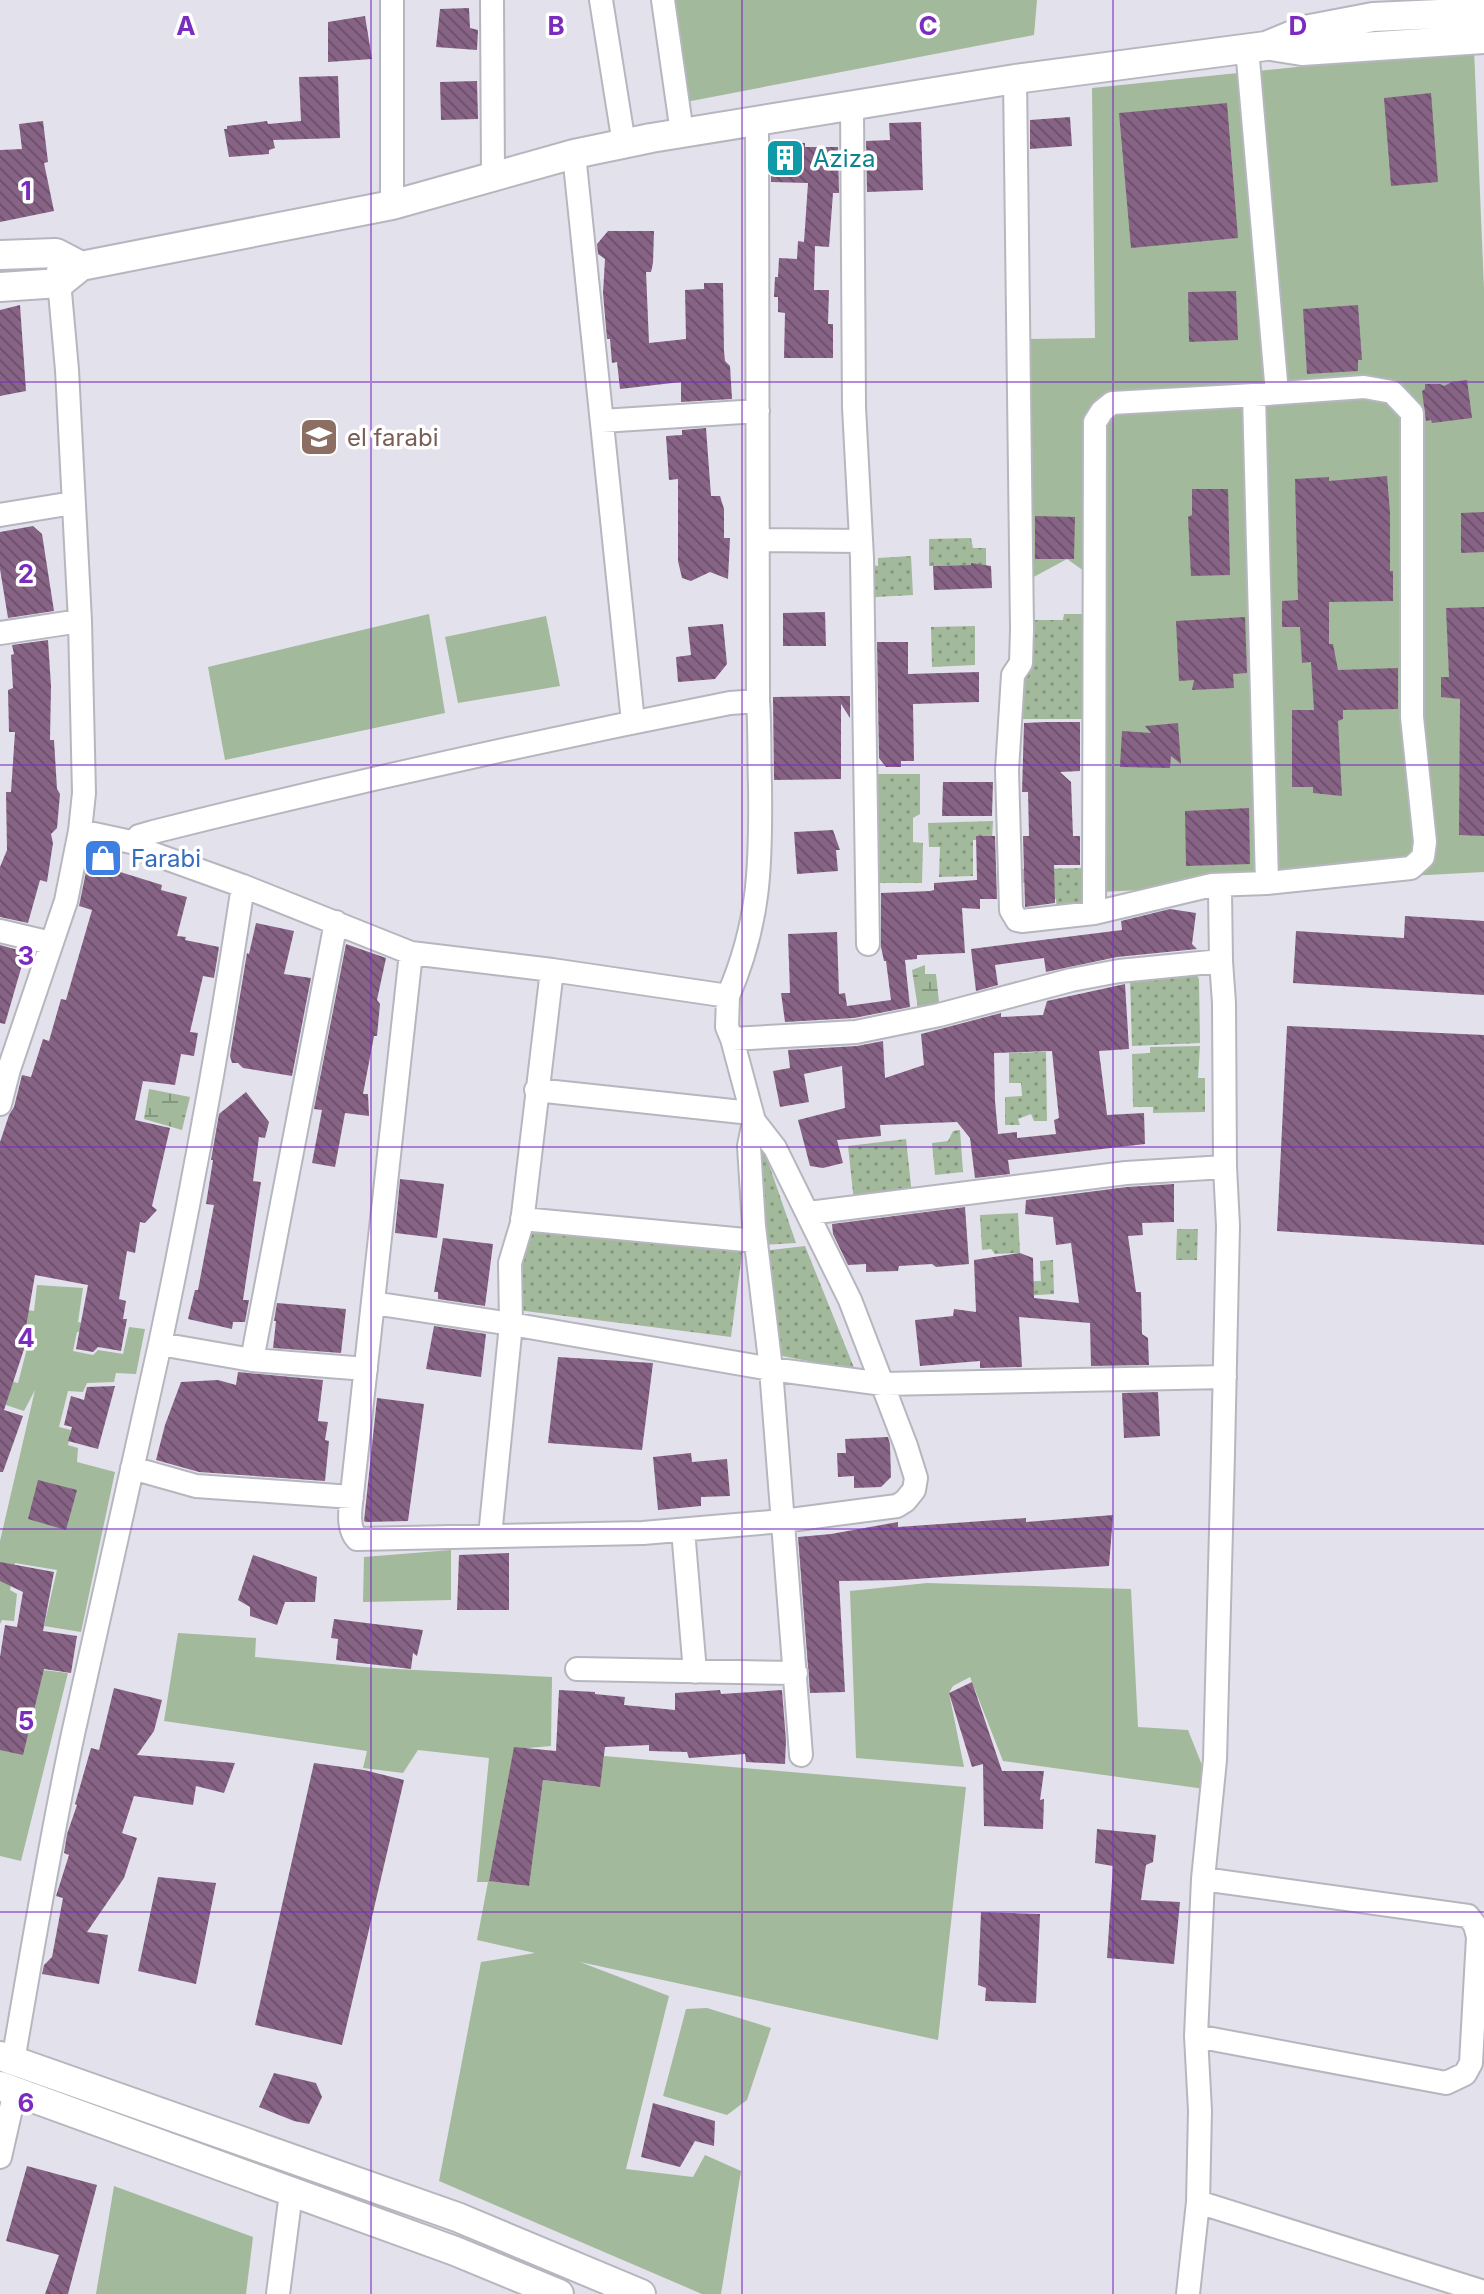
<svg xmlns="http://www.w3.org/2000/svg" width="1484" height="2294" font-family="Inter,sans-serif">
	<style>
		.grass { fill: #a2b99b }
		.wetland { fill: url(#wetland-marsh) }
		.garden { fill: url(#garden-dots) }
		.building { fill: url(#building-back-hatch); fill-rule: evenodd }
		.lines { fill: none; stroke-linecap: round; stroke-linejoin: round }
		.minor-casing { stroke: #b6b6bf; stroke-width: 26 }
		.tertiary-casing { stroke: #b6b6bf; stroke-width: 32 }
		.minor { stroke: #fff; stroke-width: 22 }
		.tertiary { stroke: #fff; stroke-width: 28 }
		.grid { fill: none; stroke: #7b2cbf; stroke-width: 2; stroke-opacity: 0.55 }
		.labels { text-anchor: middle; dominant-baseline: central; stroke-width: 7; stroke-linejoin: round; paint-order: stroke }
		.culture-label { font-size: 24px; fill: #0d838f; stroke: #fff; text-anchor: start }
		.education-label { font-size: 24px; fill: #785e54; stroke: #fff; text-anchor: start }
		.shop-label { font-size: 24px; fill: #366cbe; stroke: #fff; text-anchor: start }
		.grid-label { font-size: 26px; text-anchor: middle; font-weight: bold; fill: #7b2cbf; stroke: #fff; stroke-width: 7; stroke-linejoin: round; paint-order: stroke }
	</style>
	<defs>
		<pattern id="wetland-marsh" width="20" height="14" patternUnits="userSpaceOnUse" patternTransform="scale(2)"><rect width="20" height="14" fill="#a2b99b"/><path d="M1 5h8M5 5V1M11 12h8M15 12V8" fill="none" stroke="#84967e"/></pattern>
		<pattern id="garden-dots" width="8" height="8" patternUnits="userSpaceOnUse" patternTransform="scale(2)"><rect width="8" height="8" fill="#a2b99b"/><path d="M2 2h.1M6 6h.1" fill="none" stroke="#84967e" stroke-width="1.8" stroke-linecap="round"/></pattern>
		<pattern id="building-back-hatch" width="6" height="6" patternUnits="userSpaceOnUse" patternTransform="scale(2)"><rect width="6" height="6" fill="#876485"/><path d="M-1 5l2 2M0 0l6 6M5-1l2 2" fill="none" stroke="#6e526d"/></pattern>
	</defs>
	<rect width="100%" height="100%" fill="#e3e2ec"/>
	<path class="grass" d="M674 0H1037L1034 35 686 102Z
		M1474 49 1484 289V872L1102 892 1101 583 1067 559 1030 579 1027 339 1095 338 1092 88Z
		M429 614 445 713 225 760 208 667Z
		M546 616 560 686 458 703 445 637Z
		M37 1285 83 1288 78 1322 83 1323V1331L77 1332 73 1351 93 1355 98 1350 123 1354 129 1327 145 1329 136 1374 116 1373 114 1382 87 1383 83 1392 68 1391 59 1427 71 1430 68 1445 78 1448 77 1462 115 1472 81 1632 44 1626 57 1570 15 1563 10 1590 17 1594 14 1621 2 1620 0 1624V1541L35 1390 24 1411 0 1403V1379L18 1383 30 1337 0 1328V1306L34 1311Z
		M451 1550V1600L363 1602 364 1557Z
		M927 1583 1131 1589 1138 1727 1188 1730 1212 1790 1003 1761 970 1677 953 1686 949 1693 964 1767 856 1758 850 1591Z
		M178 1633 256 1638 255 1657 376 1668 552 1677 551 1746 517 1749 490 1881 528 1886 543 1780 599 1787 604 1756 966 1787 938 2040 580 1962 669 1996 626 2169 693 2177 705 2155 741 2171 721 2294H702L439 2181 481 1962 535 1953 477 1940 488 1882H477L489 1758 418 1750 403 1773 363 1768 367 1751 164 1721Z
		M0 1665 68 1673 21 1861 0 1856Z
		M707 2008 771 2028 747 2100 727 2115 663 2096 686 2009Z
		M114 2186 253 2237 246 2294H96Z"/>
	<path class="wetland" d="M925 965V974H936L940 1011 919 1015 912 970Z
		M149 1089 190 1097 182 1130 144 1119Z"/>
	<path class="garden" d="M971 538 973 548H986V565L929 566V539Z
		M911 556 913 595 876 597 869 607 872 565 878 566V558Z
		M1064 614H1086L1090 719H1019L1029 620H1063Z
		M975 626V665L932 667 931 627Z
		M870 774H920V814L913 818V842L923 843 922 883H869Z
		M993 821 992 839 973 840V876L939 877 940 847H929L928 823Z
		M1088 868 1089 912 1057 913 1056 899 1041 900 1042 882 1020 883 1019 869Z
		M1196 974 1199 979 1200 1043 1132 1046 1130 976Z
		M1200 1046 1198 1078H1205V1112L1153 1113V1107H1133L1132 1054 1150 1053V1047Z
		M1046 1052 1047 1121H1034L1031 1114 1018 1119 1020 1125H1005V1097L1022 1096 1021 1083H1009V1053Z
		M960 1130 963 1172 935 1175 932 1143 948 1141 953 1131Z
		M906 1139 912 1195 854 1202 848 1146Z
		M756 1147 764 1150 796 1243 762 1245Z
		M1018 1213 1020 1253 995 1254 991 1249 982 1250 980 1215Z
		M522 1223 743 1247 731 1337 517 1310Z
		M1177 1229H1198L1197 1260H1176Z
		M805 1246 855 1370 777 1355 763 1251Z
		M1053 1260 1054 1294 1005 1297 1004 1282 1041 1281 1040 1261Z"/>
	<path class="building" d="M469 8 470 28 478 30 477 50 436 47 440 9Z
		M365 16 372 59 328 62V22Z
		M338 76 340 138 273 140 275 148 269 150V154L229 157 224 129H227V126L267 121 268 124 301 121 299 77Z
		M477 81 478 119 441 120 440 82Z
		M1431 93 1438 182 1391 186 1384 98Z
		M1227 103 1238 238 1131 248 1119 113Z
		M1070 117 1072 146 1030 149V120Z
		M43 121 48 162 44 163 54 211 0 222V150L22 149 19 124Z
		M921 122 923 190 867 192 866 141 890 140 889 123Z
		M771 141 805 143V147H838L839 193H833L829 247 815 246 814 290H829L828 324H833V358H784L785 313 778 312V297H774L775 277H778L779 258 797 259 798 241 804 242 808 183 771 182Z
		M608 231H654L653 263 651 272H646L649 343 686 339 685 290 704 289V283H723L724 351 725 361 730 366 732 399 681 402V382L620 389 617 362 612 363 610 339H607L603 293 605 259 598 254 597 244Z
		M1236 291 1238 340 1189 342 1188 292Z
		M20 305 26 391 0 396V310Z
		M1358 305 1362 360H1358V371L1307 374 1303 309Z
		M1467 380 1472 418 1432 423 1431 420 1426 421 1422 391 1425 389V384H1440L1444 386 1452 382Z
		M706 428 711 496H720L724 509V538H730L728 579 710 572 691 581 682 578 678 561V479L669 480 666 436 682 435V430Z
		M1387 476 1390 512V571H1393V601L1329 602V644H1333L1338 670 1398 668V709L1343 710V719L1338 721 1342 796 1313 793V787H1292V710H1314L1311 662 1302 663 1300 627H1282V601L1298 600 1295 479 1329 477V481Z
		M1192 489H1228L1230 575 1191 576 1188 517 1192 515Z
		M1484 512V552L1461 553V513Z
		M1035 516 1075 517 1074 559H1035Z
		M33 526 42 534 54 611 8 618 0 569V532Z
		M971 563 991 566 992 588 934 590 933 566 971 565Z
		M1484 607V836L1459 835 1460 699 1441 697V677H1449L1446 608Z
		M825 612 826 646H783V613Z
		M1245 617 1247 673 1233 674 1234 688 1192 690 1194 680 1179 681 1176 621Z
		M723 624 727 664 715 679 678 682 676 657 691 655 688 627Z
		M48 640 51 686 50 740H54L57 789 60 794 57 828 51 834 53 843 47 882 40 880 28 923 0 917V867L7 850 6 792H11L15 732H9L8 690 13 688 11 655 14 654 12 645Z
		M877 642H908V674L979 672V702L913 704 914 761H901V767H886L879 758Z
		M840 696H850V718L841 704V779L774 780 773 697Z
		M1046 722H1080V771L1060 772 1071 782 1073 836H1080V865H1054L1055 903 1025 907 1023 836H1029L1028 792H1022L1024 723Z
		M1178 723 1181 764 1171 756 1170 768 1120 767 1122 731 1151 733 1145 726Z
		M943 782H993L992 816H942Z
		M1249 808 1250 864 1186 866 1185 811Z
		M833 830 840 850H836L838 871 797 874 794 832Z
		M976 836H995L997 899H980V909L962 908 965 953 917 955V959L905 960 910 1007 854 1018 785 1022 781 993H790L788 934 837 932 839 994 845 993 847 1006 891 1000 886 961H884L881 947V893L930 891 934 890V883L977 880Z
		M88 862 162 885 161 890 187 897 177 936 186 937 185 940 219 947 214 978 203 976 190 1032 198 1033 194 1056 181 1054 175 1085 143 1081 135 1120 170 1128 152 1206 157 1210 145 1223 140 1222 135 1253 127 1251 119 1299 126 1301 123 1319H127L121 1351 98 1347 93 1352 76 1349 88 1285 35 1275 24 1338 27 1340 4 1410 23 1416 3 1472H0V1142L9 1115 14 1107 22 1075 31 1077 43 1039 49 1041 61 999 66 1000 92 910 79 906Z
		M1170 909 1196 913 1192 944 1197 949 1117 957 1046 972 1044 958 995 965 998 985 976 991 971 949 1122 930 1121 921Z
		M1405 916 1484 921V995L1293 983 1296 931 1404 938Z
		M256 923 294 931 284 974 311 978 292 1076 243 1068 238 1063H232L230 1056 247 953 249 954Z
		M346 944 386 958 377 1000 380 1004 377 1036H374L363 1094H368L369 1116 345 1113 335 1167 312 1163 322 1110 314 1109Z
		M0 945 18 950 22 965 5 1024 0 1023Z
		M1125 984 1129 1049 1099 1051 1107 1115 1144 1113 1145 1144 1008 1160 1010 1174 975 1178 970 1138 957 1122 880 1125 881 1136 837 1140 843 1163 823 1168 810 1166 798 1120 845 1108 842 1066 804 1074 809 1102 780 1107 773 1071 790 1068 788 1050 857 1046 883 1041 885 1078 924 1065 921 1034 1001 1013V1017L1043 1015 1047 1001ZM1052 1051 1059 1118 1054 1120 1056 1134 1017 1138V1132L998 1134 995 1101 994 1053Z
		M1287 1026 1484 1035V1245L1277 1231Z
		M246 1092 269 1122 265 1138 259 1137 253 1181 261 1182 243 1300H249L245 1322H233L232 1329 188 1319 195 1290H198L214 1205 206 1204 213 1160H211L219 1114Z
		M400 1179 444 1184 437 1238 395 1233Z
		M1174 1184V1222L1142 1223 1143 1235 1128 1236 1136 1292H1141L1142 1334 1148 1338 1149 1365 1091 1366 1090 1323 1019 1317 1022 1367 980 1368V1361L920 1366 915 1320 953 1316 954 1309 976 1312 974 1260 1020 1253 1033 1258 1034 1298 1079 1303 1071 1243 1056 1245 1053 1217 1025 1214 1026 1200 1127 1187Z
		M965 1207 969 1264 936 1267 932 1264 899 1266 898 1271 866 1272V1264L848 1265 833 1234 832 1224Z
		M443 1238 493 1244 485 1306 438 1299V1292H434Z
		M277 1303 346 1309 341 1353 273 1348 276 1321H274Z
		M434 1326 486 1334 481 1377 426 1369Z
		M558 1357 653 1363 642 1450 548 1443Z
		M238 1372 323 1380 318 1421 328 1422 325 1440 329 1441 325 1481 199 1472 156 1460 165 1425 181 1382 218 1380 236 1385Z
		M115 1386 98 1449 68 1441 72 1427 64 1425 71 1396 84 1400 87 1387Z
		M1158 1392 1160 1436 1124 1438 1122 1393Z
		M377 1398 424 1404 408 1521 366 1522 364 1521Z
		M888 1437 890 1444 891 1477 881 1487 854 1488V1476L838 1477 837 1453H846L845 1439Z
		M691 1453 692 1462 727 1459 730 1496 701 1497V1506L658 1510 653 1457Z
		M38 1480 77 1490 66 1530 28 1519Z
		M1113 1515 1109 1566 900 1580 839 1581 845 1692 810 1693 798 1537 831 1534 898 1522V1527L1026 1518V1522Z
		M509 1553V1610H457L459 1555Z
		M253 1555 317 1577 315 1602H285L277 1625 250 1616V1607L238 1600Z
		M0 1562 54 1572 43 1631 77 1636 71 1673 44 1669 23 1755 0 1750V1657L5 1625 17 1627 23 1592 0 1581Z
		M334 1619 423 1630 417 1656 413 1653 411 1669 336 1660 338 1639 331 1638Z
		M972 1682 1002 1771H1044L1040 1800 1044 1799 1043 1829 984 1826 983 1764 972 1767 949 1693Z
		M114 1688 162 1700 154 1731 137 1755 235 1763 224 1793 196 1786 193 1805 134 1796 122 1833 137 1838 124 1878 87 1932 108 1935 99 1984 42 1974 44 1965 52 1957 63 1898 56 1896 69 1855 64 1853 67 1834 77 1805 75 1804 91 1748 99 1750Z
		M559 1690 595 1692V1694L625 1697 624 1705 675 1710V1693L720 1690 721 1694 782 1690 786 1741 785 1764 746 1762 745 1754 689 1758 687 1752 649 1751V1745L605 1747 600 1787 543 1780 529 1886 489 1881 514 1747 556 1751Z
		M314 1763 364 1770 404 1780 342 2045 255 2025Z
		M1097 1829 1156 1835 1153 1862 1146 1865 1141 1900 1180 1902 1174 1964 1107 1958 1113 1866 1095 1863Z
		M158 1877 216 1883 196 1984 138 1971Z
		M981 1912 1040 1914 1036 2003 985 2001 986 1988 978 1985Z
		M274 2073 316 2083 322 2097 309 2124 294 2121 259 2107Z
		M653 2103 715 2121 714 2146 695 2141 680 2167 641 2157Z
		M27 2166 97 2185 68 2294H45L59 2255 6 2241Z"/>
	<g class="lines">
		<defs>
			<path id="minor" d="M392 0V205
				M492 0 493 177
				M601 0 624 144
				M663 0 682 133
				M1247 48 1277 393
				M1015 79 1022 629 1021 663 1013 675 1007 770 1011 910 1017 920 1022 921 1094 913 1212 885 1267 883 1411 868 1423 857 1425 842 1412 717V413L1392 392 1364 387 1254 395 1112 403 1102 411 1095 422 1094 913
				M852 106 854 407 862 558 868 944
				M757 120 758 701
				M574 154 633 722
				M1254 395 1267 883
				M602 421 758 411
				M0 515 73 503
				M758 540 861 541
				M0 633 80 621
				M80 831 136 843 139 836 153 832C344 784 537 741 730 703L758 701C760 729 759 758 760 786 761 864 760 923 728 996
				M136 843 143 850 243 886 411 953 353 1485C352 1501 345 1526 357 1539L643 1533 783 1521 897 1506 905 1501 914 1490 916 1478 906 1446 850 1300 775 1148 754 1121 732 1039 727 1027 728 996 552 970 411 953
				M0 931 51 943
				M732 1039 856 1032 939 1015 1071 980 1119 971 1221 961
				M536 1090 751 1113
				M0 1104 9 1069 66 901 80 831 84 793 80 621 67 370 58 270
				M754 1121 749 1146 754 1226 771 1369 801 1755
				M809 1213 1126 1173 1225 1167
				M522 1219 756 1241
				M373 1303 511 1324 771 1369 883 1384 1225 1377
				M160 1344 252 1360 366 1369
				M252 1360 336 922
				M132 1468 196 1486 352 1497
				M683 1530 695 1672
				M490 1536 511 1324 510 1263 522 1223 552 970
				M577 1669 796 1673
				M1196 2036 1446 2083 1465 2074 1471 2063 1478 1937 1475 1925 1468 1916 1203 1879
				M13 2061C32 1952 50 1842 73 1734 101 1604 132 1474 160 1344 192 1192 220 1039 243 886
				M0 2157 15 2091
				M1198 2202 1484 2292
				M278 2294 291 2193
				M1188 2294 1198 2202 1200 2111 1196 2036 1203 1879 1215 1760 1223 1453 1228 1226 1225 1167 1224 1003 1221 961 1220 892 1218 886"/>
			<path id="tertiary" d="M1271 46 1302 51 1484 39
				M0 255 56 253 81 266
				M0 287 60 283 81 266 392 205 574 154 651 138 1015 79 1266 46 1305 30 1373 17 1484 12
				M0 2056 457 2217 641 2294
				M0 2086 455 2251 559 2294"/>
		</defs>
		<use href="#minor" class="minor-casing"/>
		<use href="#tertiary" class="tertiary-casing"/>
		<use href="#minor" class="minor"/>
		<use href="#tertiary" class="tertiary"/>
	</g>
	<path class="grid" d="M371 0V2294M742 0V2294M1113 0V2294M0 382H1484M0 765H1484M0 1147H1484M0 1529H1484M0 1912H1484"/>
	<defs>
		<symbol id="building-square" viewBox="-11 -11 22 22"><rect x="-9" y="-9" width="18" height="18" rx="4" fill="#0f9aa8" stroke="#fff"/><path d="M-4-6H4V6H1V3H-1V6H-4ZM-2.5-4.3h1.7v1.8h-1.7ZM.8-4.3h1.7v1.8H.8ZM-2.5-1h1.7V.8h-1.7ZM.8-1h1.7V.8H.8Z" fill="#fff"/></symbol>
		<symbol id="school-square" viewBox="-11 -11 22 22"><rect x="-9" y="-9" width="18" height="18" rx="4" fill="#8d6e63" stroke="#fff"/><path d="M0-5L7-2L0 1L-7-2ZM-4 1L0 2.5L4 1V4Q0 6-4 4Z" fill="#fff"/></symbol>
		<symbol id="shop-square" viewBox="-11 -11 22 22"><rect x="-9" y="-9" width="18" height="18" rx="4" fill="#3f7fe0" stroke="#fff"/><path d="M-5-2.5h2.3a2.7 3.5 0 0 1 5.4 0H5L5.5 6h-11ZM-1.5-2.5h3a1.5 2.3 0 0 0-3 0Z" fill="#fff"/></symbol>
	</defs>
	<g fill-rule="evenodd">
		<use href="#building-square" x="763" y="136" width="44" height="44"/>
		<use href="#school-square" x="297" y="415" width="44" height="44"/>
		<use href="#shop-square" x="81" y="836" width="44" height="44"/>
	</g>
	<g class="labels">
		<g class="culture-label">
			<text x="813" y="158">Aziza</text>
		</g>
		<g class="education-label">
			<text x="347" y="437">el farabi</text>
		</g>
		<g class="shop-label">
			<text x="131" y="858">Farabi</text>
		</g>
	</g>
	<g class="grid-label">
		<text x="186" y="35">A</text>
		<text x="556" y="35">B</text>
		<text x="928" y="35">C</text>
		<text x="1298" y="35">D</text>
		<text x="26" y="200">1</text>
		<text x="26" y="583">2</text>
		<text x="26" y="965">3</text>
		<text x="26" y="1347">4</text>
		<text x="26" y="1730">5</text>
		<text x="26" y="2112">6</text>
	</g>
</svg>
